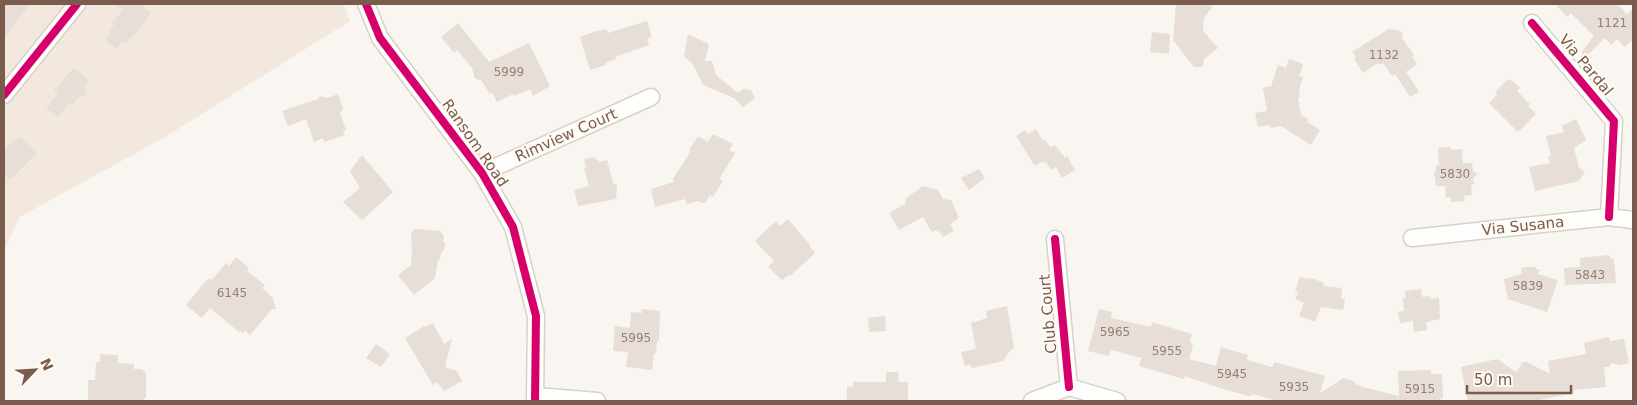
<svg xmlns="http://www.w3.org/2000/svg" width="1637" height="405" font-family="'DejaVu Sans',sans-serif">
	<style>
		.residential { fill: #f2e8de }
		.building { fill: #e6ded7 }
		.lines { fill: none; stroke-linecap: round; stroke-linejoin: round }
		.minor-casing { stroke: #d7d1cb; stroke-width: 19 }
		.minor { stroke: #fefefd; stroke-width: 16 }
		.cycleway-casing { stroke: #fffaf3; stroke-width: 11 }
		.cycleway { stroke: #d6006c; stroke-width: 8 }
		.labels { text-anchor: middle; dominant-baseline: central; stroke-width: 4; stroke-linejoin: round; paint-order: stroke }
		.number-label { font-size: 12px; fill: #977e72 }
		.street-label { font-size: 15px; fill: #7a5c4d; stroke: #fffaf3 }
	</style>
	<rect width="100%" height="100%" fill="#f9f5f0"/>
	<path class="residential" d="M4 4H344L350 21 165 137 20 217 4 250Z"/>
	<path class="building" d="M4 4H30L4 37Z
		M115 4H140L151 13 131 39 130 38 125 44 122 41 116 49 105 40 111 33 109 31 114 25 112 23 123 10Z
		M1176 4H1214L1204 18 1203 31 1218 48 1204 59 1203 67H1194L1173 40Z
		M1555 4H1617L1627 14 1633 8V39L1625 47 1617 39 1611 45 1605 38 1586 57 1581 53 1594 36 1571 13 1567 17Z
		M647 21 652 37 647 39 649 45 615 57 616 59 605 63 606 65 590 70 580 37 599 30V31L606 29 608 33Z
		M458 23 489 62 529 43 550 86 533 96 530 89 514 96 513 94 497 102 492 92 490 94 481 80 475 79 472 68 457 50 454 53 441 37Z
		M1389 29 1401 31 1403 35 1402 38 1414 55 1412 56 1417 64 1406 72 1419 92 1410 97 1395 74 1392 76 1383 63 1380 65 1378 63 1363 73 1354 59 1356 57 1352 52Z
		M1152 32 1170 34 1169 54 1150 52Z
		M688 34 709 44 705 61H712L716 75 738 93 743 89 751 90 755 98 743 107 734 98 703 85 692 63 684 56Z
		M1289 59 1301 63 1303 65 1299 76 1303 77 1299 90 1300 97 1298 99 1301 115 1308 119 1307 122 1320 130 1311 145 1281 126 1270 128V125L1258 127 1255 113 1267 111 1263 88 1271 86 1278 65 1286 68Z
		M74 68 89 81 85 86 86 93 83 97H79L72 106 69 103 58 117 46 108 58 94 54 90Z
		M1508 79 1509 81 1511 79 1520 88 1517 91 1530 104 1528 106 1536 114 1518 132 1489 103 1496 96 1497 94 1495 92Z
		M338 94 343 108 340 114 346 130 343 131 345 135 324 142 323 138 314 142 306 119 288 126 282 111 318 99 320 96 327 98Z
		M1576 119 1586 140 1574 148 1579 168 1585 172 1579 181 1535 191 1529 167 1550 163 1548 157 1551 156 1546 136 1564 132 1562 126Z
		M1036 129 1043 141 1045 139 1050 147 1055 145 1065 158 1067 156 1075 170 1062 178 1056 167 1051 170 1046 162 1044 163 1043 161 1035 166 1016 136 1025 130 1028 134Z
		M713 134 733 144 729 150 735 153 719 179 723 181 713 197 710 195 706 202 701 203 698 201 687 204 685 199 655 207 651 189 674 182 673 179 691 151 689 150 697 138 699 137 708 142Z
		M20 137 37 153 10 180 4 174V149Z
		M1450 147 1451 150 1462 149 1463 163H1472L1473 171 1478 174 1473 178 1474 184 1471 185 1472 195 1464 196 1465 201 1451 202V197L1446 198 1445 186H1436L1434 172 1436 171V165H1439L1438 148Z
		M362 155 393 192 362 220 343 202 360 188 350 171Z
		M595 157 596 160H598L599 162 607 160 613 183 617 186 616 199 578 206 574 190 589 186 584 168 586 167 584 159Z
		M979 169 985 178 969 190 961 178Z
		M923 186 938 190 943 199 951 200 959 218 950 224 954 231 943 237 939 231 938 232 936 230 932 232 923 217 899 230 889 213 905 204 906 198Z
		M788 219 810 245V247L815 253 790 276 789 275 782 280 768 267 774 261 755 241 776 221 780 226Z
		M415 229 440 231 444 236 443 241 445 244 444 250 441 253 440 259 438 260 435 278 414 295 398 275 411 265 412 253 411 233Z
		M1608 255 1614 260 1616 283 1565 285 1564 268 1580 267V258Z
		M236 257 247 266 249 269 247 271 265 285 262 288 273 298 276 309H272L250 335 245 330 243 333 240 331 239 332 210 308 202 318 186 305 205 282 210 278 212 280 226 263 229 266Z
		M1527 267H1536V269H1540L1538 274 1558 280 1547 312 1508 299 1504 279 1522 274 1521 268Z
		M1300 277 1310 279 1311 278 1324 283 1323 286 1342 288 1341 299H1345L1343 310 1321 307 1315 322 1299 316 1304 303 1295 299 1298 292 1295 291Z
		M1421 289 1422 297 1430 296V299L1439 298 1440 319 1426 322 1427 330 1414 332 1413 321 1400 323 1398 312 1404 311 1403 298H1406L1405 291Z
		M1007 306 1014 348 1011 349 1003 361 972 368 971 365 965 366 961 352 976 349 971 323 987 318 986 311Z
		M642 309 660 311 659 341H657L656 354 654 353 652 370 626 367 628 352 613 351 615 326 630 328 631 312 642 313Z
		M1099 309 1112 312 1111 318 1151 327 1152 322 1192 334 1190 341 1193 346 1189 359 1216 366 1221 347 1248 355 1247 360 1272 367 1274 362 1325 376 1320 393 1344 378 1354 381 1356 384 1363 387 1399 396 1398 371 1431 370V374H1442L1443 398 1440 399 1441 401H1279L1252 394 1251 396H1249L1226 390 1185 376 1184 379 1142 367 1139 365 1142 358 1111 350 1109 356 1088 351Z
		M885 316 886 331 869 332 868 318Z
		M433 323 444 344 452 339 445 367 457 371 462 381 444 391 437 382 433 385 405 338 424 326 425 327Z
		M1609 337 1610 341 1624 339 1629 363 1620 365 1611 363 1609 367H1604L1606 387 1574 390V393L1534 401H1468L1461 367 1497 359 1516 372 1523 362H1527L1550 374 1548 361 1586 354 1584 343Z
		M376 344 390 354 381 367 366 358Z
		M100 354 118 355V363L134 364V369H142L146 373V398H144V401H88V380H95L96 362H100Z
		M886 372H898L899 382H908V401H847V386L853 387V382H886Z"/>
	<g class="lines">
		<defs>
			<path id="minor" d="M366 4 380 38 482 173 513 227 536 316 535 401
				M1532 23 1614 121 1609 217
				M4 95 77 4
				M482 173 651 97
				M1412 238 1609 217 1633 220
				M1055 239 1069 387
				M536 396 597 401
				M1032 401 1069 387 1117 401"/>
		</defs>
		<use href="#minor" class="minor-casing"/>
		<use href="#minor" class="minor"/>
		<defs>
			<path id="cycleway" d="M366 4 380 38 482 173 513 227 536 316 535 401
				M1532 23 1614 121 1609 217
				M4 95 77 4
				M1055 239 1069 387"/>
		</defs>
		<use href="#cycleway" class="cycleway-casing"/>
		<use href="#cycleway" class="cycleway"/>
	</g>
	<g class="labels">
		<g class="number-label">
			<text x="1612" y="23">1121</text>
			<text x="1384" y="55">1132</text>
			<text x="509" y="72">5999</text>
			<text x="1455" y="174">5830</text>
			<text x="1590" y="275">5843</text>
			<text x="1528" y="286">5839</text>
			<text x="232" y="293">6145</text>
			<text x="1115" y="332">5965</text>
			<text x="636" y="338">5995</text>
			<text x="1167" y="351">5955</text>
			<text x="1232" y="374">5945</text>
			<text x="1294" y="387">5935</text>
			<text x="1420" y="389">5915</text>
		</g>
		<g class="street-label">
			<text transform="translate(1586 65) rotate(50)">Via Pardal</text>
			<text transform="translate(566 135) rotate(-24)">Rimview Court</text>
			<text transform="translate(475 143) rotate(55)">Ransom Road</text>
			<text transform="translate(1523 226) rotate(-6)">Via Susana</text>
			<text transform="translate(1048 314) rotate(-95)">Club Court</text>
		</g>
	</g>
	<rect width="1637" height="405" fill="none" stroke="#7a5c4d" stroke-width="10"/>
	<g transform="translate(35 370) rotate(65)" stroke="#fffaf3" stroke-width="4" paint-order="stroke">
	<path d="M0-4L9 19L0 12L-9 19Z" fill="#7a5c4d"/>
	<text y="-8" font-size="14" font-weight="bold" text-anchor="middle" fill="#7a5c4d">N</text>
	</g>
	<path d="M1467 385v8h104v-8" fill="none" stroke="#7a5c4d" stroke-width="2.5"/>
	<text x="1474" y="385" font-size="15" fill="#7a5c4d" stroke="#fffaf3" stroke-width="4" paint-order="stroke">50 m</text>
</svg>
